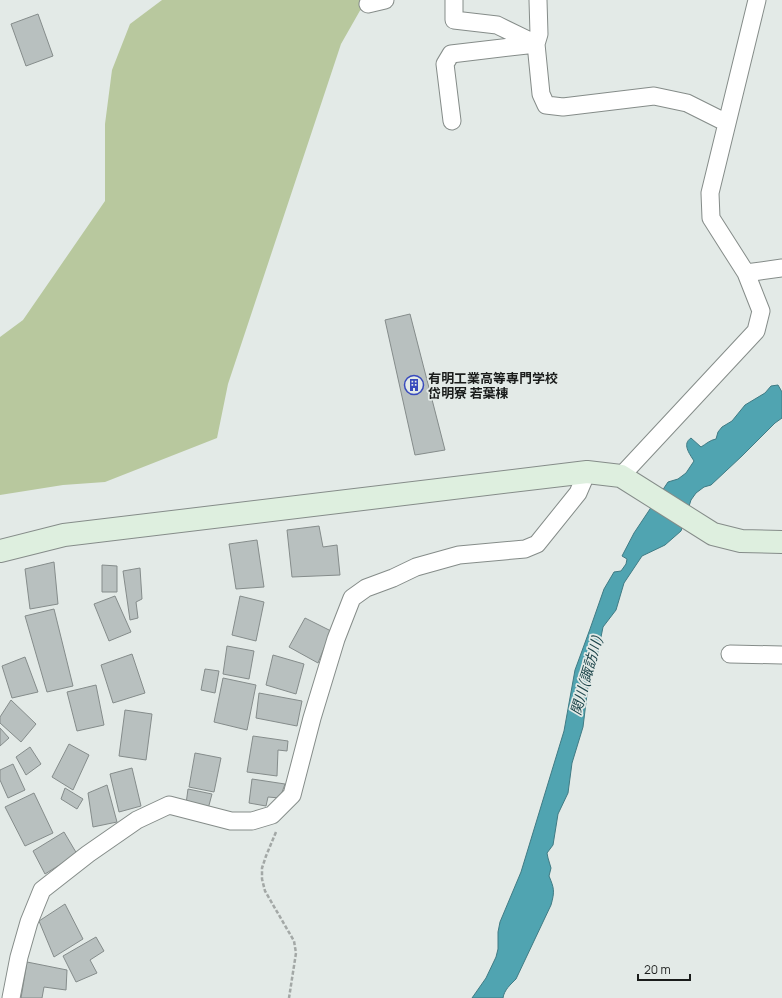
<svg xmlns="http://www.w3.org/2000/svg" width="782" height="998" font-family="Manrope,'Noto Sans JP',sans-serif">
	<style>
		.green { fill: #b8c89e }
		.water { fill: #50a4b1; stroke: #407b84 }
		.building { fill: #b8c0bf; stroke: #858c8b }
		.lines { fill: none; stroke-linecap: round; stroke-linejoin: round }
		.street-casing { stroke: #858c89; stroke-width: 19 }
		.secondary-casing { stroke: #858c89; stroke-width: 24 }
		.path { stroke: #a3a8a6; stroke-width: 2.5; stroke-dasharray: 4 2; stroke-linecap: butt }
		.street { stroke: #fff; stroke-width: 17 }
		.secondary { stroke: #deefdf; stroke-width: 22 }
		.labels { text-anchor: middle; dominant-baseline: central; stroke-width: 3.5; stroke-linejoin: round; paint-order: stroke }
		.poi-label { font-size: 13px; font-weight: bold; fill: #1a1c1b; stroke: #e3eae7; text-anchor: start }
		.water-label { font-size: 14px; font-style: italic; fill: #1d454a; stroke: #e3eae7 }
	</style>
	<rect width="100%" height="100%" fill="#e3eae7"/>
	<path class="green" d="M162 0H366L341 44 228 384 217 438 105 482 63 485 0 495V337L23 320 105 201V124L112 70 130 24Z"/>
	<path class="water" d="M778 385 782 392V418L775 423 742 456 711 485 704 487 696 493 691 500 681 531 665 545 642 556 624 583 616 610 603 627 597 657 588 686 583 727 572 763 568 793 558 814 553 845 547 853 548 858 551 868 549 876C554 888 555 891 551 905L516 979C511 984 504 990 503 998H472L486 978 496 957 498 949V932L500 922 521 872 564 731 575 670 590 629 604 589 614 572 621 571 626 564 627 559 622 556 634 533 668 482 678 479 686 473 694 461C689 453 682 444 691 438L701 447C706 444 710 440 716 439L718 432 722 427 732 421 745 405 765 393 771 386Z"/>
	<path class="building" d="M38 14 53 56 26 66 11 24Z
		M410 314 445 450 415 455 385 320Z
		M319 526 323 547 337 545 340 575 292 577 287 530Z
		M257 540 264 587 236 589 229 544Z
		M54 562 58 604 30 609 25 569Z
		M102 565 117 566V592H102Z
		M140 568 142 599 136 602 138 618 130 620 123 571Z
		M115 596 131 632 109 641 94 604Z
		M240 596 264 602 256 641 232 635Z
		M54 609 73 686 47 692 25 616Z
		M305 618 331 631 318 663 289 647Z
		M227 646 254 651 249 679 223 674Z
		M132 654 145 693 113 703 101 665Z
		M273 655 304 664 296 694 266 685Z
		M25 657 38 692 12 698 2 666Z
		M205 669 219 671 215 693 201 690Z
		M223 678 256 685 247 730 214 722Z
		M96 685 104 725 77 731 67 692Z
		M259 693 302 701 297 726 256 718Z
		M11 700 36 724 21 742 0 723V717Z
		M125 710 152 714 146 760 119 756Z
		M0 728 9 738 0 746Z
		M253 736 288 741 287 751 278 750 277 776 247 772Z
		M69 744 89 755 73 790 52 777Z
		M30 747 41 764 26 775 16 757Z
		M195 753 221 758 214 792 189 787Z
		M13 764 25 790 8 798 0 780V770Z
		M132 768 141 806 119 812 110 774Z
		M252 779 285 784 280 798 268 797 266 806 249 803Z
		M107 785 117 822 93 827 88 793Z
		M65 788 83 799 77 809 61 799Z
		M188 789 212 794 208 809 186 804Z
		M34 793 53 833 25 846 5 807Z
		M64 832 77 854 45 874 33 851Z
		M65 904 83 939 54 957 39 921Z
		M96 937 104 951 90 960 97 973 76 982 63 956Z
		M27 962 67 970 66 990 44 987 42 998H21Z"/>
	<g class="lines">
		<defs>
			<path id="street" d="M454 0V20L497 25 536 44
				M538 0 539 34 536 44 541 94 546 105 563 107 654 96 687 103 727 123
				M368 4 385 0
				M452 121 445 64 451 54 536 44
				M746 273 782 268
				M621 476 756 331 761 311 746 273 711 218 710 193 757 0
				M730 654 782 655
				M11 998 19 957 29 922 42 890 88 854 137 820 169 805 231 821H252L272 815 292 795 312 718 336 639 352 598 366 588 393 578 416 567 459 555 525 549 537 544 578 493 587 472"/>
			<path id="secondary" d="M0 551 64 535 587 472 621 476 713 534 741 541 782 542"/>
		</defs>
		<use href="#street" class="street-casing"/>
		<use href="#secondary" class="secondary-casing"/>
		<path class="path" d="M276 832 266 856 262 868V879L265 891 294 941 296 953 289 998"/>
		<use href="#street" class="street"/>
		<use href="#secondary" class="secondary"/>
	</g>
	<defs>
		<symbol id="building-ring" viewBox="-11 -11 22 22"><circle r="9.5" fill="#e3eae7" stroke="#384abd" stroke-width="1.5"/><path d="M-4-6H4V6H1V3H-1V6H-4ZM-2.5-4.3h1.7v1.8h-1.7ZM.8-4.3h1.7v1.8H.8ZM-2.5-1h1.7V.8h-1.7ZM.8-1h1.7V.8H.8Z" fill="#384abd"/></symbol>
	</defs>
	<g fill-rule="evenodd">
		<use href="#building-ring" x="403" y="374" width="22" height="22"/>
	</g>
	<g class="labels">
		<g class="poi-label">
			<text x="428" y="378">有明工業高等専門学校<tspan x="428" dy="15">岱明寮 若葉棟</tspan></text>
		</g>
		<g class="water-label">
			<text transform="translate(586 675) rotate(-74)">関川(諏訪川)</text>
		</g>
	</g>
	<path d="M638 974v6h52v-6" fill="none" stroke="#1a1c1b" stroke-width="2"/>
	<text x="644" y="974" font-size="12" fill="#1a1c1b" stroke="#e3eae7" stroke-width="3" paint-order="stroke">20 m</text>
</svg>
